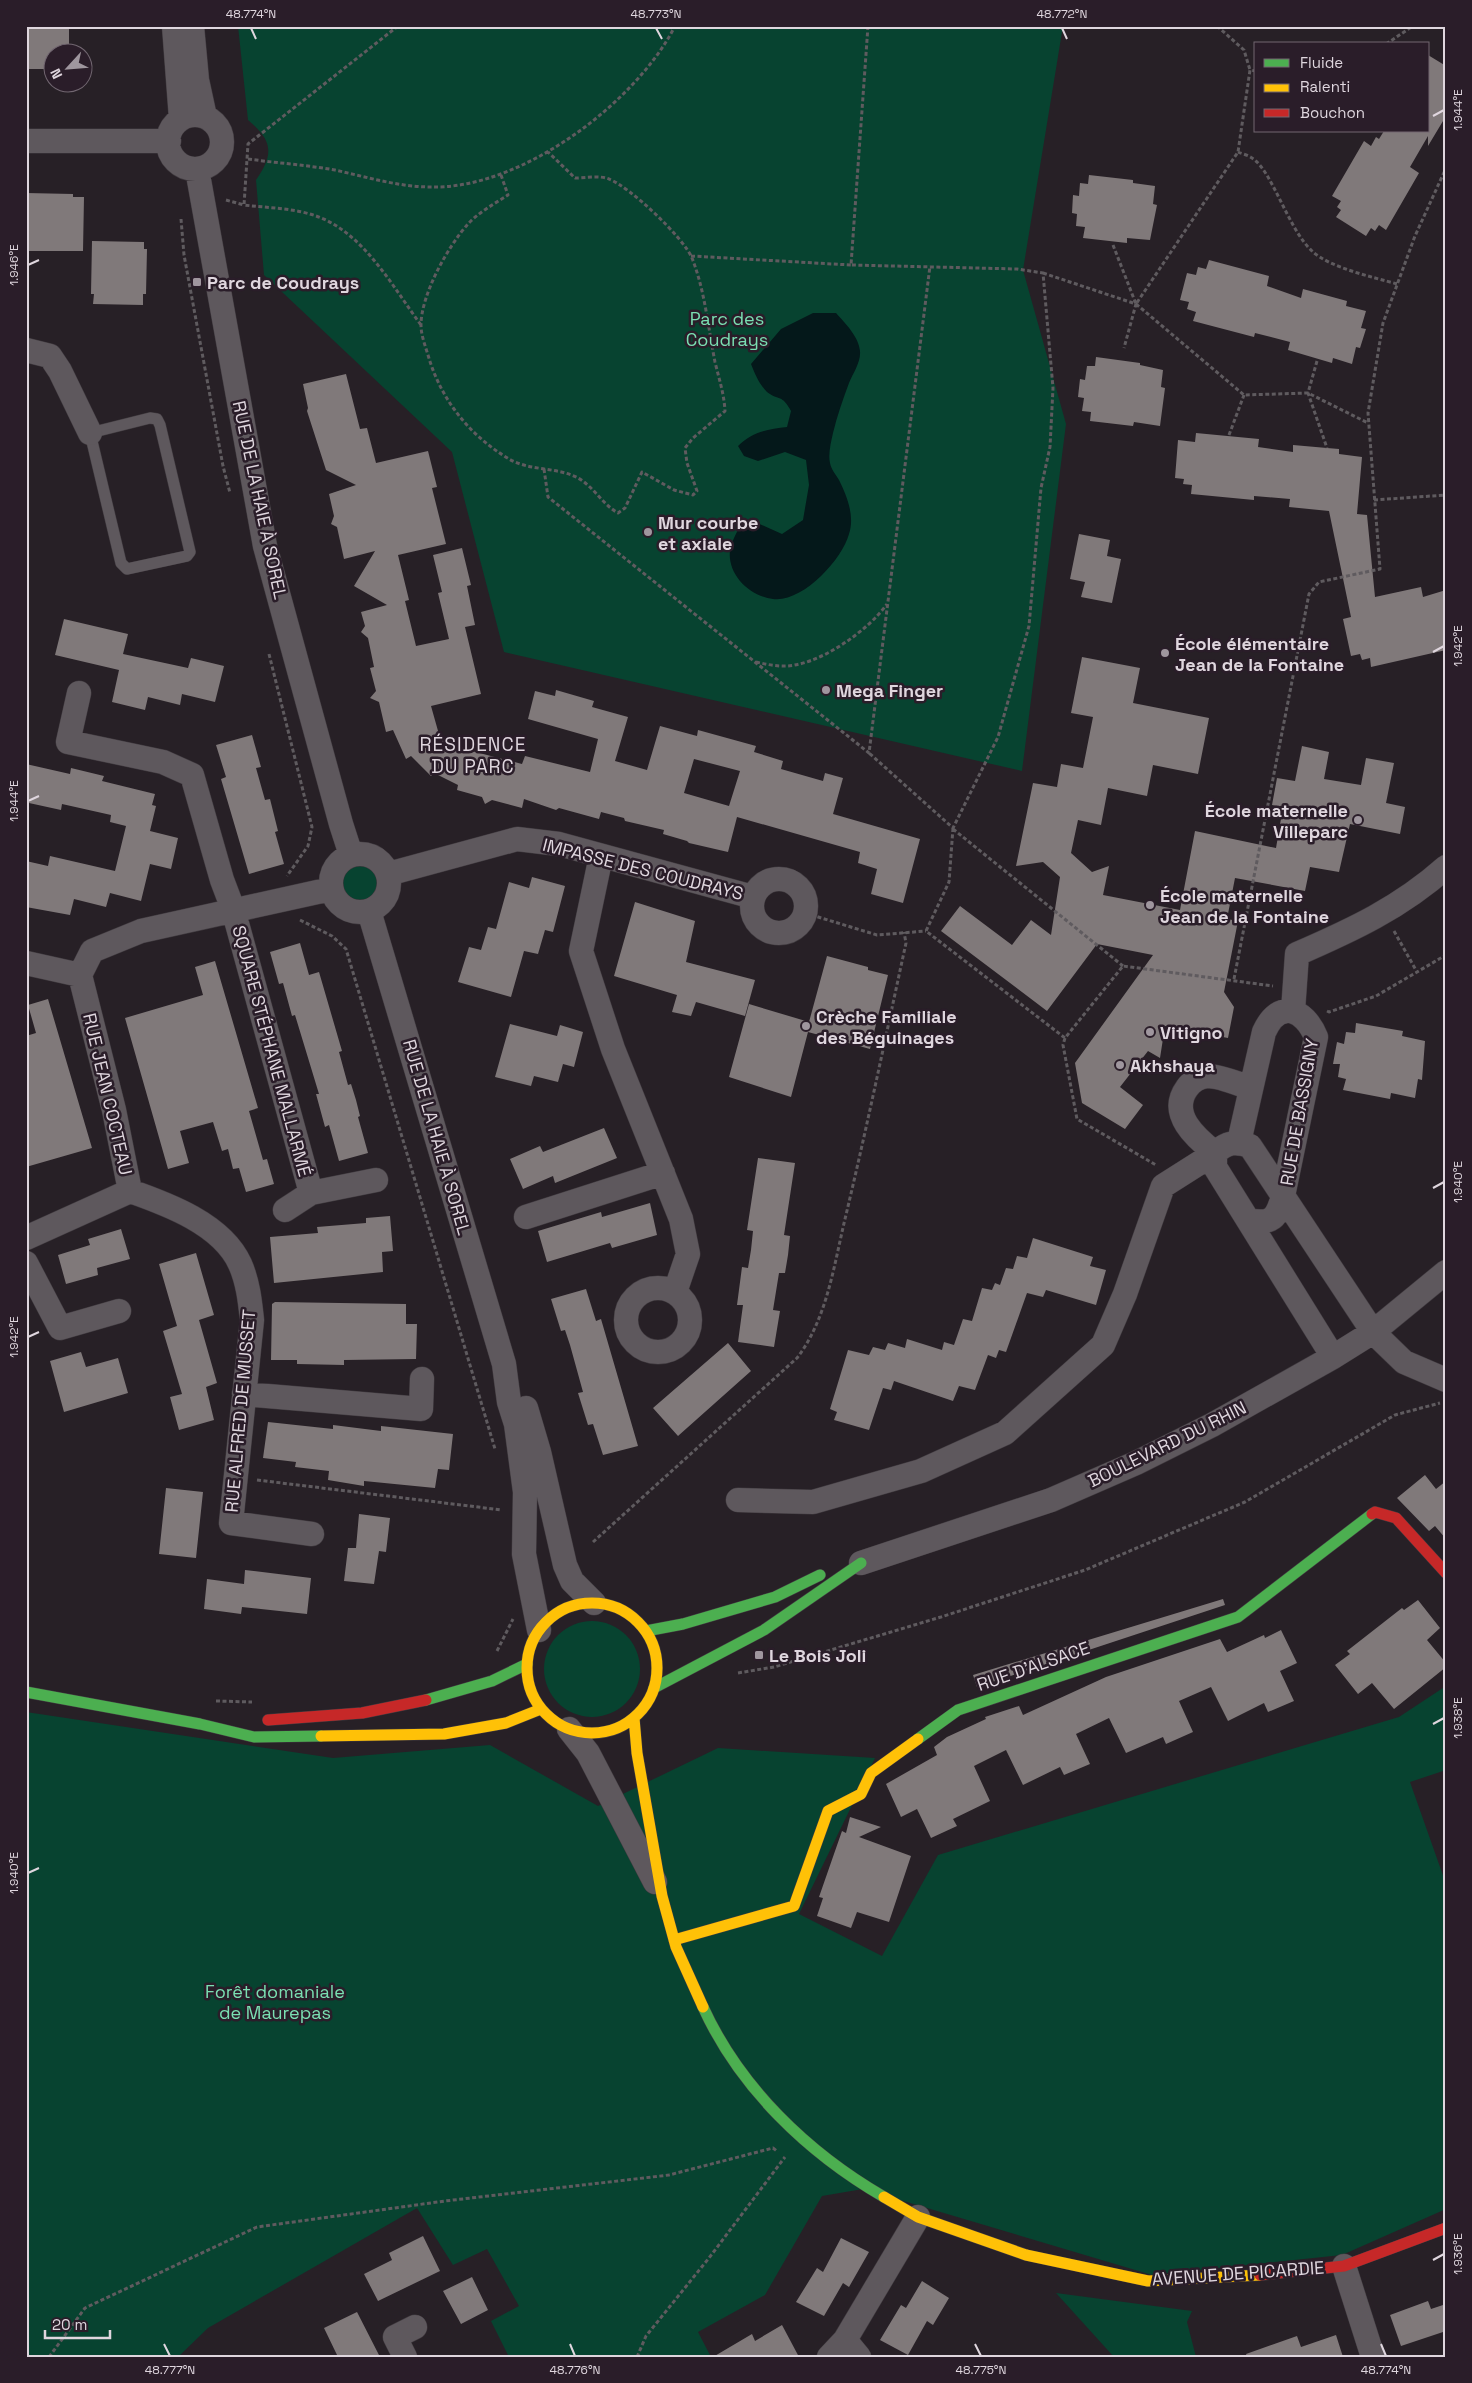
<svg xmlns="http://www.w3.org/2000/svg" width="1472" height="2383" font-family="'Space Grotesk',sans-serif">
	<style>
		.green { fill: #074330 }
		.water { fill: #04181a }
		.building { fill: #80797a; fill-rule: evenodd }
		.lines { fill: none; stroke-linecap: round; stroke-linejoin: round }
		.lane-casing { stroke: #413b40; stroke-width: 12 }
		.street-casing { stroke: #413b40; stroke-width: 25 }
		.fast-casing { stroke: #413b40; stroke-width: 12 }
		.slow-casing { stroke: #413b40; stroke-width: 12 }
		.jam-casing { stroke: #413b40; stroke-width: 12 }
		.path { stroke: #5f5b5f; stroke-width: 3; stroke-dasharray: 4 2.5; stroke-linecap: butt }
		.lane { stroke: #5e585d; stroke-width: 11 }
		.street { stroke: #5e585d; stroke-width: 24 }
		.fast { stroke: #4caf50; stroke-width: 11 }
		.slow { stroke: #ffc107; stroke-width: 11 }
		.jam { stroke: #c62828; stroke-width: 11 }
		.ticks { fill: none; stroke: #dfd6de; stroke-width: 2 }
		.poi-dot { fill: #9f969e; stroke: #2a1d29; stroke-width: 2 }
		.labels { text-anchor: middle; dominant-baseline: central; stroke-width: 5; stroke-linejoin: round; paint-order: stroke }
		.poi-label { font-size: 18px; font-weight: bold; fill: #dfd6de; stroke: #2a1d29; text-anchor: start }
		.park-label { font-size: 18px; fill: #7adfb2; stroke: #2a1d29 }
		.street-label { font-size: 18px; fill: #dfd6de; stroke: #2a1d29 }
		.neighbourhood-label { font-size: 19px; letter-spacing: 1px; fill: #dfd6de; stroke: #2a1d29 }
		.neatline { fill: none; stroke: #dfd6de; stroke-width: 2 }
		.ticks-label { font-size: 12px; text-anchor: middle; fill: #dfd6de }
	</style>
	<rect width="100%" height="100%" fill="#272026"/>
	<path class="green" d="M238 26H1063L1023 270 1066 424 1022 771 504 652 452 452 264 275 256 180C274 154 273 141 248 120Z
		M343 883a17 17 0 1 1 34 0a17 17 0 1 1-34 0Z
		M544 1669a48 48 0 1 1 96 0a48 48 0 1 1-96 0Z
		M1446 1686V1770L1410 1782 1446 1884V2209L1342 2255 1152 2275 863 2189 822 2196 765 2295 698 2332 711 2357H509L491 2321 519 2306 487 2249 453 2265 417 2208 208 2328 178 2357H26V1712L333 1758 490 1745 598 1806 718 1748 875 1758 799 1914 882 1956 938 1855 1399 1717Z
		M1056 2293 1192 2311 1187 2322 1196 2357H1114Z"/>
	<path class="water" d="M813 313H836C845 323 859 337 860 351 861 362 853 373 849 383 843 399 837 416 833 433 831 442 828 454 830 463 831 469 836 475 839 480 847 496 855 516 849 534 842 560 802 603 773 599 749 596 727 574 730 550 731 542 737 533 740 525L753 521 782 534 803 520 809 485 806 460 785 452 758 461 744 456 738 446C752 432 768 429 787 427L791 411C782 394 779 401 767 392 759 384 755 374 751 364L781 329Z"/>
	<path class="building" d="M26 26H69V52H52V69H26Z
		M1428 55 1446 66V116L1428 146V136L1410 167 1419 173 1386 230 1379 225 1375 231 1371 228 1366 236 1336 217 1341 210 1337 207 1341 201 1332 196 1364 141 1371 146 1376 137 1379 139 1384 131H1428Z
		M1089 175 1133 180V183L1155 186 1153 204 1157 205 1150 240 1127 238V243L1083 238 1085 227 1076 226 1077 214 1072 213 1073 195 1079 196 1080 183 1088 184Z
		M26 193 73 194V197H84L83 251H26Z
		M92 241 144 242V249H147L146 294H143V305L93 304 94 294H91Z
		M1209 260 1269 276 1267 286 1301 298 1303 289 1347 301 1346 306 1366 311 1361 328 1366 329 1360 348 1356 347 1352 364 1333 358 1332 363 1288 350 1290 342 1255 333 1254 337 1193 321 1196 312 1187 309 1189 302 1180 300 1187 273 1196 275 1198 267 1206 269Z
		M1096 357 1140 363V365L1163 370 1161 387 1165 388 1160 426 1134 422 1133 426 1090 421 1091 412 1082 411 1084 398 1078 397 1080 379 1085 380 1087 366H1095Z
		M346 374 360 429 367 428 376 463 428 451 437 487 432 488 446 544 398 555 409 600 405 601 416 646 449 639 438 593 442 592 433 555 462 548 471 585 467 586 475 625 465 627 481 694 431 706 440 738 468 750 522 764 525 756 590 772 598 739 528 719 535 691 555 696 556 690 594 701 592 707 628 717 615 761 647 770 660 726 697 736 698 730 756 746 754 752 783 761 781 769 823 781 825 773 843 778 833 814 920 839 903 903 871 894 877 869 858 863 860 852 737 817 728 852 689 843 687 841 663 834 664 830 625 821 624 818 601 812 599 819 559 808 556 810 524 799 522 808 492 800 485 804 482 797 457 790 458 785 434 773 431 776 411 756 406 759 393 730 386 732 379 702 370 698 376 691 370 668 374 667 368 638 361 632 365 626 361 612 387 605 354 586 375 551 344 559 337 527 331 524 334 516 329 494 356 485 326 470 307 411 308 408 303 384ZM694 759 740 771 729 806 684 793Z
		M1196 433 1259 439 1258 447 1293 452V445L1327 448 1339 449V454L1362 457 1357 514 1367 515 1375 597 1421 587 1423 597 1446 590V650L1371 667 1370 658 1362 660 1360 654 1351 656 1343 619 1351 617 1329 511 1289 507 1290 499 1254 496V500L1191 494 1192 485 1183 484 1184 479 1175 478 1178 440 1195 442Z
		M1079 534 1110 540 1107 556 1121 559 1112 603 1081 597 1085 582 1070 579Z
		M64 619 128 634 123 654 188 668 191 658 224 666 215 702 182 694 180 705 148 697 145 710 112 702 119 670 55 655Z
		M1082 657 1140 668 1133 703 1209 718 1198 774 1153 765 1147 796 1108 788 1101 825 1078 820 1071 853 1092 872 1109 866 1103 895 1180 910 1195 831 1276 848 1283 807 1272 805 1277 778 1295 781 1302 746 1329 752 1324 779 1361 785 1366 758 1394 763 1386 803 1405 807 1400 834 1350 824 1339 872 1310 867 1305 891 1235 878 1227 919 1238 921 1224 992 1234 1007 1228 1038 1165 1026 1160 1058 1148 1051 1120 1087 1143 1105 1125 1129 1082 1103 1075 1063 1153 955 1097 944 1047 1011 941 931 960 906 1012 945 1031 920 1051 935 1060 877 1043 862 1016 866 1033 783 1057 787 1061 764 1083 768 1093 717 1071 713Z
		M252 735 261 767 256 768 265 800 270 799 278 831 275 832 284 864 249 874 221 779 226 777 216 745Z
		M26 764 70 774 71 768 104 776 102 781 155 794 152 805 156 806 150 831 178 838 171 869 150 864 141 901 110 893 106 907 74 899 70 915 26 907V861L48 866 50 856 115 871 126 826 110 822 111 815 62 804 61 810 29 803 30 799H26Z
		M532 877 565 886 553 932 545 930 538 954 524 951 511 997 458 982 469 947 481 950 488 927 496 929 509 882 529 888Z
		M635 902 695 921 686 962 755 980 745 1016 696 1002 691 1016 672 1012 677 995 614 976Z
		M300 943 309 975 319 972 342 1051 339 1052 348 1085 351 1084 356 1100 360 1116 358 1117 368 1153 339 1161 329 1125 325 1127 316 1094H319L295 1015 292 1016 283 983 279 984 270 952Z
		M827 956 868 967V970L888 975 870 1049 808 1032 791 1097 729 1077 749 1004 809 1022Z
		M215 961 258 1108 249 1111 263 1160 267 1159 274 1184 246 1192 239 1168 233 1169 228 1149 222 1151 213 1122 180 1131 189 1163 168 1169 125 1018 203 995 195 967Z
		M48 999 92 1148 26 1167V1036L36 1033 28 1005Z
		M1356 1023 1403 1031 1402 1036 1425 1041 1422 1080 1418 1079 1415 1098 1391 1093 1390 1099 1343 1090 1346 1079 1338 1077 1340 1064H1333L1337 1042 1344 1044 1346 1032 1355 1033Z
		M510 1024 557 1036 560 1025 583 1032 574 1067 563 1064 558 1082 534 1076 531 1086 495 1077Z
		M604 1128 617 1158 555 1183 553 1176 523 1189 510 1159 540 1146 543 1152Z
		M758 1158 795 1163 784 1235 790 1236 788 1255 785 1273H779L773 1310 780 1311 774 1347 738 1342 743 1305H737L742 1267 748 1268 751 1250 753 1231 747 1230Z
		M650 1203 657 1235 612 1248 610 1243 547 1262 538 1231 601 1212 602 1217Z
		M390 1216 393 1251 382 1252 383 1272 274 1283 270 1237 318 1233 317 1227 366 1223V1218Z
		M121 1229 130 1259 97 1268 98 1275 66 1284 58 1255 90 1245 88 1239Z
		M1033 1238 1093 1257 1090 1266 1106 1270 1096 1305 1046 1290 1043 1297 1027 1293 1006 1352 999 1350 996 1358 988 1355 975 1390 959 1386 953 1401 894 1381 891 1390 883 1388 869 1430 834 1420 837 1412 830 1409 848 1350 869 1355 873 1347 885 1350 888 1343 905 1348 907 1339 942 1350 944 1342 954 1345 963 1319 972 1321 982 1288 992 1290 995 1283 1000 1285 1006 1268 1013 1269 1017 1256 1027 1258Z
		M196 1253 214 1315 199 1320 217 1383 206 1387 214 1420 179 1430 170 1397 182 1394 163 1331 177 1326 159 1264Z
		M586 1289 596 1321 601 1319 638 1446 603 1455 593 1424 588 1425 578 1393 583 1392 570 1345 565 1330 561 1331 551 1299Z
		M275 1302 406 1304V1324H417L416 1359 344 1360V1365L297 1364V1360H271L272 1304Z
		M728 1343 751 1371 678 1436 653 1408Z
		M81 1352 86 1367 118 1358 128 1393 64 1412 50 1361Z
		M268 1422 333 1429V1425L381 1431V1426L453 1434 449 1470 438 1469 435 1488 364 1481V1486L328 1480 329 1471 295 1467 296 1462 263 1458Z
		M1425 1475 1436 1489 1446 1481V1539L1435 1526 1429 1531 1397 1498Z
		M166 1488 203 1492 196 1558 159 1554Z
		M359 1514 390 1518 386 1552 379 1551 374 1584 344 1581 348 1548H356Z
		M245 1570 311 1578 307 1614 242 1607 241 1614 204 1609 207 1579 244 1584Z
		M1223 1599 1225 1605 977 1687 973 1675Z
		M1418 1600 1440 1628 1427 1640 1446 1663V1667L1394 1709 1372 1683 1358 1694 1335 1665 1350 1654 1347 1651 1402 1608 1404 1610Z
		M1281 1630 1297 1663 1280 1671 1294 1701 1268 1712 1264 1703 1228 1721 1211 1687 1179 1701 1193 1732 1166 1744 1163 1737 1126 1753 1109 1718 1076 1734 1090 1764 1064 1775 1060 1767 1023 1785 1006 1750 974 1766 990 1801 953 1819 957 1826 931 1838 917 1809 901 1817 886 1784 937 1755 934 1747 947 1737 986 1719 985 1717 1019 1706 1023 1715 1106 1677 1220 1639 1227 1652 1264 1635 1265 1638Z
		M850 1817 881 1827 859 1837 911 1856 889 1922 857 1912 851 1928 817 1916 823 1898 819 1897 842 1831 846 1833Z
		M423 2236 440 2271 378 2301 364 2274 392 2260 389 2253Z
		M841 2238 869 2252 849 2287 843 2283 824 2316 796 2302 817 2268 823 2272Z
		M472 2277 488 2310 461 2324 443 2291Z
		M922 2281 949 2298 933 2325 927 2321 908 2355 880 2340 901 2305 906 2308Z
		M1428 2301 1431 2309 1446 2304V2331L1401 2346 1390 2315Z
		M357 2312 380 2357H338L324 2328Z
		M782 2325 799 2357H713L752 2334 755 2341Z
		M1336 2335 1343 2357H1247L1246 2354 1297 2336 1301 2347Z"/>
	<g class="lines">
		<defs>
			<path id="lane" d="M150 418 157 419 160 425 190 552 187 556 127 569 121 563 90 433Z"/>
			<path id="street" d="M174 26 181 119
				M192 26 197 80 205 117
				M168 142a27 27 0 1 1 54 0a27 27 0 1 1-54 0Z
				M26 141H169
				M197 169 265 546 341 824 351 855
				M26 350 50 356 60 371 90 433
				M79 693 68 742 163 762 192 775 222 880 233 909 311 1193 376 1180
				M331 883a29 29 0 1 1 58 0a29 29 0 1 1-58 0Z
				M601 856 581 951 613 1049 681 1219 688 1254 675 1292
				M388 874 517 839 559 844 753 897
				M752 906a27 27 0 1 1 54 0a27 27 0 1 1-54 0Z
				M369 911 504 1364 509 1402 516 1424 525 1492 524 1554 539 1630
				M26 963 80 975
				M1293 1011 1297 954C1352 930 1400 908 1446 867
				M1239 1142 1264 1032C1279 999 1304 1008 1316 1037L1283 1196C1277 1218 1272 1225 1248 1220
				M130 1191C167 1204 222 1224 240 1264 248 1282 250 1301 252 1320L231 1523 312 1534
				M285 1210 311 1193
				M526 1217 663 1173
				M26 1238 130 1191 114 1110 80 975 92 951 141 931 331 889
				M26 1263 60 1328 119 1311
				M626 1320a32 32 0 1 1 64 0a32 32 0 1 1-64 0Z
				M1333 1357 1215 1167V1153C1227 1142 1235 1141 1250 1146L1373 1332 1404 1362 1446 1380
				M244 1394 421 1409 422 1379
				M526 1408 539 1452 565 1565 572 1581 594 1603
				M738 1500 813 1502 921 1471 1005 1433 1103 1345 1125 1294 1163 1186 1215 1153C1196 1138 1168 1114 1187 1088 1191 1082 1199 1077 1207 1076 1221 1076 1238 1084 1251 1088
				M861 1563 1051 1500 1136 1463 1212 1425 1333 1357 1373 1332 1446 1272
				M569 1729 588 1753 655 1882
				M1344 2266 1373 2357
				M845 2340 859 2357
				M405 2357 395 2337 415 2327
				M829 2357 845 2340 918 2217"/>
			<path id="fast" d="M646 1631 683 1624 775 1597 820 1575
				M654 1688 764 1630 861 1563
				M26 1692 200 1724 254 1737 321 1736
				M426 1700 492 1681 527 1664
				M918 1739 958 1710 1238 1617 1372 1514
				M703 2007C740 2088 808 2153 884 2197"/>
			<path id="slow" d="M527 1668a65 65 0 1 1 130 0a65 65 0 1 1-130 0Z
				M634 1718 637 1753 662 1896 676 1947 703 2007
				M321 1736 444 1734 506 1723 541 1709
				M674 1940 794 1906 828 1811 861 1794 871 1773 918 1739
				M884 2197 918 2217 1026 2255 1148 2281 1260 2275"/>
			<path id="jam" d="M1372 1514 1375 1512 1396 1518 1446 1573
				M268 1720 362 1713 426 1700
				M1260 2275 1344 2266 1446 2228"/>
		</defs>
		<use href="#lane" class="lane-casing"/>
		<use href="#street" class="street-casing"/>
		<use href="#fast" class="fast-casing"/>
		<use href="#slow" class="slow-casing"/>
		<use href="#jam" class="jam-casing"/>
		<path class="path" d="M398 26 248 144 244 205C268 208 294 208 316 216 363 232 393 287 421 325
			M868 26 851 265 1017 269 1043 273 1053 388 1050 447 1041 488 1029 626 998 737 953 828 869 753
			M1217 26 1244 50 1250 70
			M1386 44 1413 26
			M1238 152C1242 154 1248 155 1252 158 1272 170 1288 229 1312 251 1330 268 1373 277 1397 284
			M248 159C277 163 306 165 335 170 367 177 398 187 432 187 521 189 636 103 675 26
			M501 175 508 195C494 204 479 212 468 224 448 246 421 295 421 325 421 335 425 345 428 355 441 400 469 435 509 459 529 471 558 467 578 478 594 487 602 504 618 513L625 508 642 472 674 490 693 495 697 491 687 463 685 448 693 438 725 411C724 393 719 379 715 362 708 327 705 291 692 258 683 237 630 187 609 179 600 175 585 178 575 178L548 152
			M226 200 244 205
			M181 219 184 255 223 466 230 493
			M1113 245 1136 304 1238 152 1250 70 1256 71
			M691 256 851 265
			M1043 273 1136 304 1124 348
			M1136 304 1244 395 1308 393 1368 423
			M1317 361 1308 393 1327 448
			M1229 435 1244 395
			M544 469 548 497 869 753 930 266
			M1374 500 1446 495
			M269 654 312 827 308 846 287 876
			M756 662C765 664 774 666 783 666 817 667 868 631 887 604
			M953 828 949 882 926 931 1065 1038 1123 966 1273 986
			M953 829 1123 966
			M805 913 877 935 926 931
			M300 920 332 936 346 949 495 1449
			M1394 931 1417 972
			M1234 979 1309 594 1319 582 1380 569 1368 413 1383 323 1415 236 1446 168
			M1327 1011 1329 1012 1376 996 1446 955
			M1065 1038 1063 1045 1077 1119 1156 1165
			M257 1480 502 1510
			M593 1542 797 1358C827 1319 834 1265 845 1219 867 1127 886 1035 906 943L904 932
			M497 1651 513 1619
			M738 1673 774 1667 941 1617 1085 1570 1245 1502 1395 1415 1440 1403
			M216 1701 252 1702
			M49 2357 85 2308 257 2227 445 2201 669 2175 773 2148 778 2152
			M637 2357 646 2336 709 2258 785 2157"/>
		<use href="#lane" class="lane"/>
		<use href="#street" class="street"/>
		<use href="#fast" class="fast"/>
		<use href="#slow" class="slow"/>
		<use href="#jam" class="jam"/>
	</g>
	<path class="ticks" d="M251 28 256 39M656 28 662 39M1062 28 1067 39M1433 116 1444 110M28 265 39 260M1433 652 1444 646M28 801 39 796M1433 1188 1444 1182M28 1337 39 1332M1433 1724 1444 1718M28 1873 39 1868M1433 2260 1444 2254M164 2344 170 2356M570 2344 575 2356M975 2344 981 2356M1381 2344 1386 2356"/>
	<g class="poi-dot">
		<rect x="192" y="277" width="10" height="10" rx="2.5"/>
		<circle cx="648" cy="532" r="5"/>
		<circle cx="1165" cy="653" r="5"/>
		<circle cx="826" cy="690" r="5"/>
		<circle cx="1358" cy="820" r="5"/>
		<circle cx="1150" cy="905" r="5"/>
		<circle cx="806" cy="1026" r="5"/>
		<circle cx="1150" cy="1032" r="5"/>
		<circle cx="1120" cy="1065" r="5"/>
		<rect x="754" y="1650" width="10" height="10" rx="2.5"/>
	</g>
	<g class="labels">
		<g class="poi-label">
			<text x="207" y="282">Parc de Coudrays</text>
			<text x="658" y="522">Mur courbe<tspan x="658" dy="21">et axiale</tspan></text>
			<text x="1175" y="643">École élémentaire<tspan x="1175" dy="21">Jean de la Fontaine</tspan></text>
			<text x="836" y="690">Mega Finger</text>
			<text x="1348" y="810" text-anchor="end">École maternelle<tspan x="1348" dy="21">Villeparc</tspan></text>
			<text x="1160" y="895">École maternelle<tspan x="1160" dy="21">Jean de la Fontaine</tspan></text>
			<text x="816" y="1016">Crèche Familiale<tspan x="816" dy="21">des Béguinages</tspan></text>
			<text x="1160" y="1032">Vitigno</text>
			<text x="1130" y="1065">Akhshaya</text>
			<text x="769" y="1655">Le Bois Joli</text>
		</g>
		<g class="park-label">
			<text x="727" y="318">Parc des<tspan x="727" dy="21">Coudrays</tspan></text>
			<text x="275" y="1991">Forêt domaniale<tspan x="275" dy="21">de Maurepas</tspan></text>
		</g>
		<g class="street-label">
			<text transform="translate(260 500) rotate(78)">RUE DE LA HAIE À SOREL</text>
			<text transform="translate(643 869) rotate(14)">IMPASSE DES COUDRAYS</text>
			<text transform="translate(272 1051) rotate(75)">SQUARE STÉPHANE MALLARMÉ</text>
			<text transform="translate(108 1094) rotate(77)">RUE JEAN COCTEAU</text>
			<text transform="translate(1299 1112) rotate(-80)">RUE DE BASSIGNY</text>
			<text transform="translate(437 1137) rotate(74)">RUE DE LA HAIE À SOREL</text>
			<text transform="translate(240 1411) rotate(-85)">RUE ALFRED DE MUSSET</text>
			<text transform="translate(1167 1444) rotate(-26)">BOULEVARD DU RHIN</text>
			<text transform="translate(1033 1666) rotate(-19)">RUE D'ALSACE</text>
			<text transform="translate(1238 2273) rotate(-4)">AVENUE DE PICARDIE</text>
		</g>
		<g class="neighbourhood-label">
			<text x="473" y="744">RÉSIDENCE<tspan x="473" dy="22">DU PARC</tspan></text>
		</g>
	</g>
	<rect width="1472" height="2383" fill="none" stroke="#2a1d29" stroke-width="55"/>
	<rect x="1254" y="42" width="175" height="90" fill="#2a1d29" stroke="#726771"/>
	<rect x="1264" y="59" width="25" height="8" fill="#4caf50" stroke="#726771"/>
	<text x="1300" y="68" font-size="15" fill="#dfd6de">Fluide</text>
	<rect x="1264" y="84" width="25" height="8" fill="#ffc107" stroke="#726771"/>
	<text x="1300" y="92" font-size="15" fill="#dfd6de">Ralenti</text>
	<rect x="1264" y="109" width="25" height="8" fill="#c62828" stroke="#726771"/>
	<text x="1300" y="118" font-size="15" fill="#dfd6de">Bouchon</text>
	<g transform="translate(68 68) rotate(244)"><circle r="24" fill="#2a1d29" stroke="#726771"/>
	<path d="M0-4L9 19L0 12L-9 19Z" fill="#9f969e"/>
	<text y="-8" font-size="14" font-weight="bold" text-anchor="middle" fill="#dfd6de">N</text>
	</g>
	<path d="M45 2330v8h65v-8" fill="none" stroke="#dfd6de" stroke-width="2.5"/>
	<text x="52" y="2330" font-size="15" fill="#dfd6de" stroke="#2a1d29" stroke-width="4" paint-order="stroke">20 m</text>
	<rect x="28" y="28" width="1416" height="2328" class="neatline"/>
	<g class="ticks-label">
		<text x="251" y="18">48.774°N</text>
		<text x="656" y="18">48.773°N</text>
		<text x="1062" y="18">48.772°N</text>
		<text transform="translate(1458 110) rotate(-90)" y="4">1.944°E</text>
		<text transform="translate(14 265) rotate(-90)" y="4">1.946°E</text>
		<text transform="translate(1458 646) rotate(-90)" y="4">1.942°E</text>
		<text transform="translate(14 801) rotate(-90)" y="4">1.944°E</text>
		<text transform="translate(1458 1182) rotate(-90)" y="4">1.940°E</text>
		<text transform="translate(14 1337) rotate(-90)" y="4">1.942°E</text>
		<text transform="translate(1458 1718) rotate(-90)" y="4">1.938°E</text>
		<text transform="translate(14 1873) rotate(-90)" y="4">1.940°E</text>
		<text transform="translate(1458 2254) rotate(-90)" y="4">1.936°E</text>
		<text x="170" y="2374">48.777°N</text>
		<text x="575" y="2374">48.776°N</text>
		<text x="981" y="2374">48.775°N</text>
		<text x="1386" y="2374">48.774°N</text>
	</g>
</svg>
